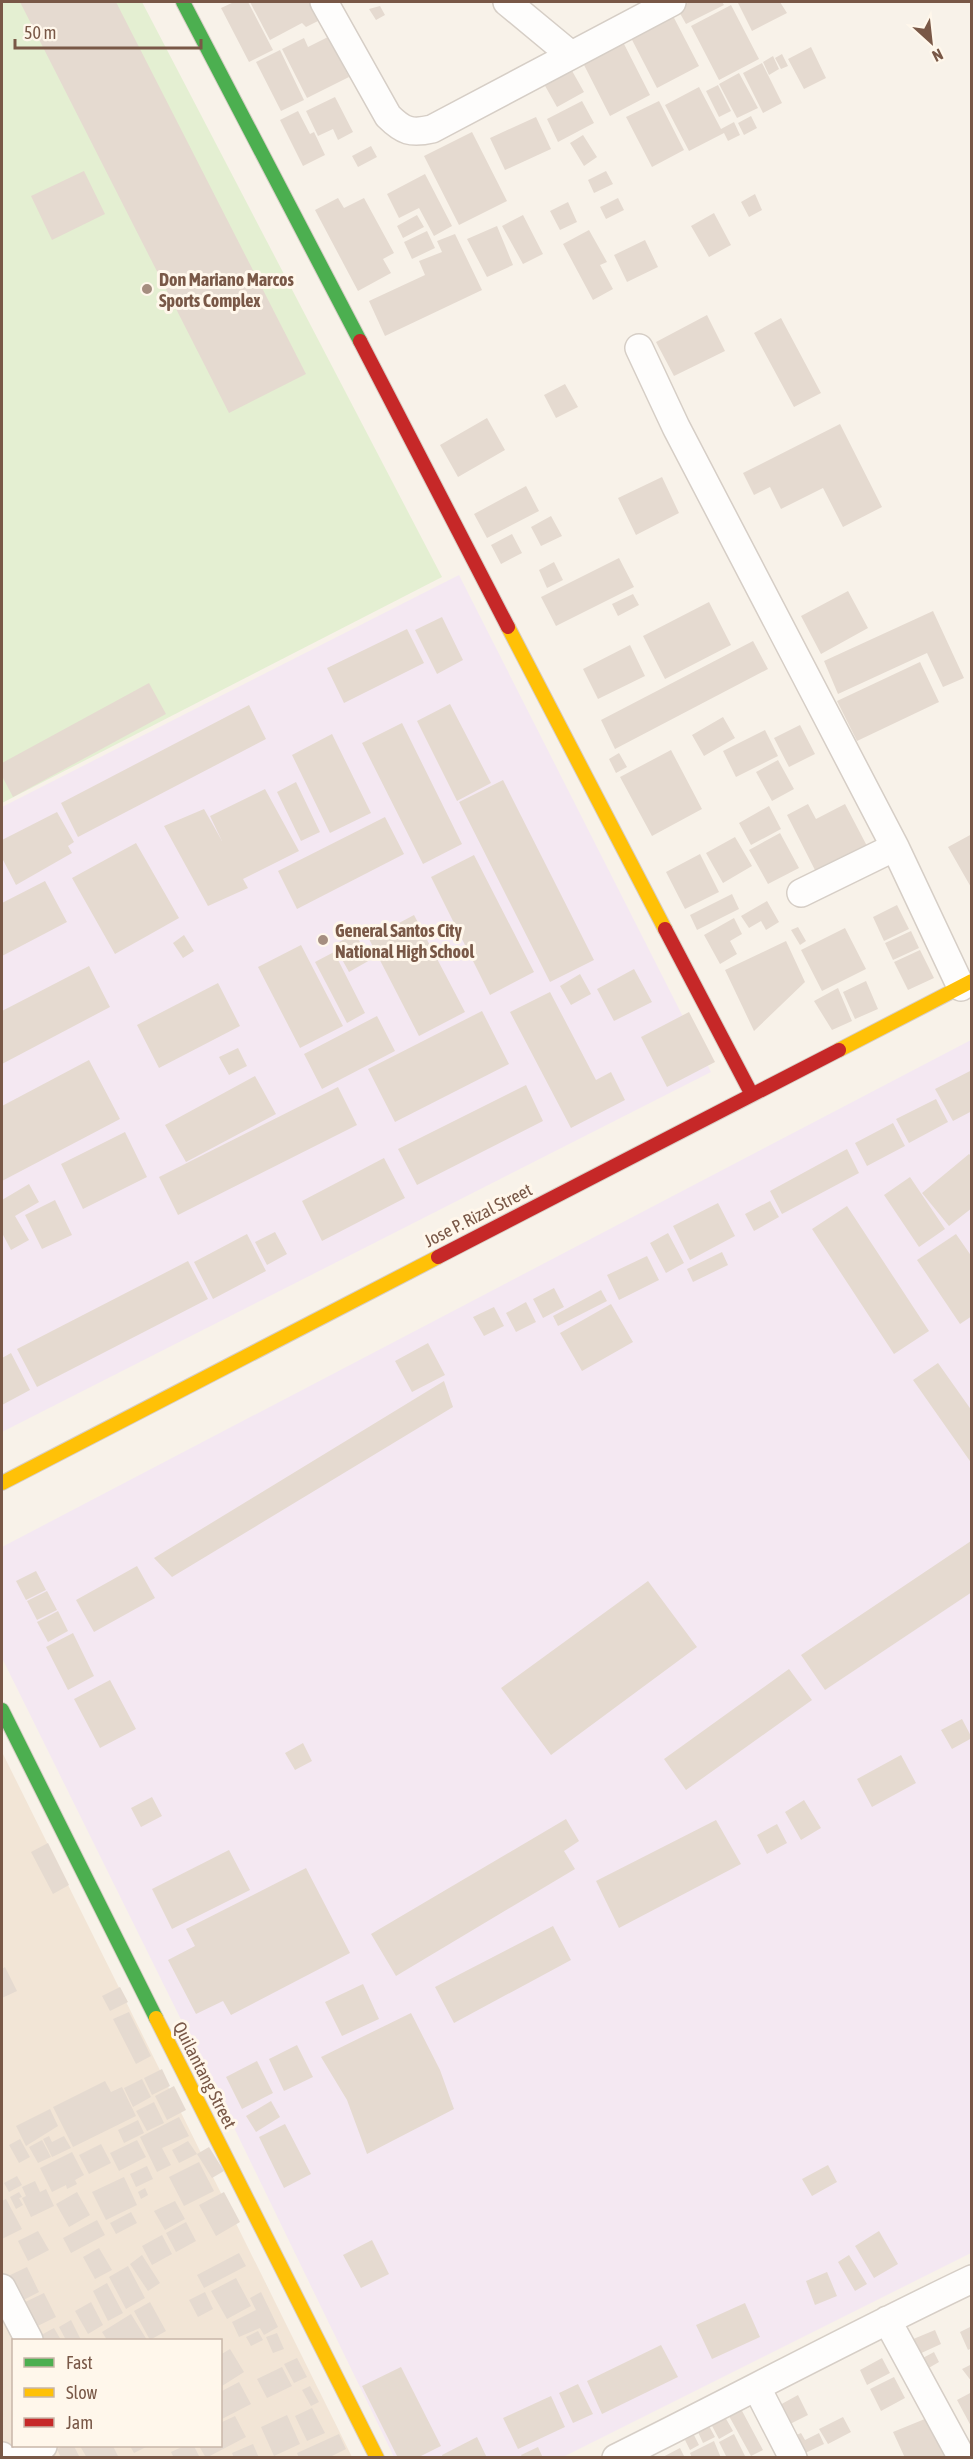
<svg xmlns="http://www.w3.org/2000/svg" width="973" height="2459" font-family="'Asap Condensed',sans-serif">
	<style>
		.residential { fill: #f2e5d6; fill-rule: evenodd }
		.education { fill: #f4e8f2 }
		.green { fill: #e4efd2 }
		.building { fill: #e5dad0 }
		.lines { fill: none; stroke-linecap: round; stroke-linejoin: round }
		.street-casing { stroke: #d6cec6; stroke-width: 30 }
		.fast-casing { stroke: #d7cec6; stroke-width: 16 }
		.slow-casing { stroke: #d7cec6; stroke-width: 16 }
		.jam-casing { stroke: #d7cec6; stroke-width: 16 }
		.street { stroke: #fefdfc; stroke-width: 27 }
		.fast { stroke: #4caf50; stroke-width: 14 }
		.slow { stroke: #ffc107; stroke-width: 14 }
		.jam { stroke: #c62828; stroke-width: 14 }
		.poi-dot { fill: #a58e80; stroke: #fff7eb; stroke-width: 2 }
		.labels { text-anchor: middle; dominant-baseline: central; stroke-width: 6; stroke-linejoin: round; paint-order: stroke }
		.poi-label { font-size: 18px; font-weight: bold; fill: #795847; stroke: #fff7eb; text-anchor: start }
		.street-label { font-size: 18px; fill: #795847; stroke: #fff7eb }
	</style>
	<rect width="100%" height="100%" fill="#f8f2e9"/>
	<path class="residential" d="M2 1752 352 2457H2ZM14 2340H220V2446H14Z"/>
	<path class="education" d="M459 575 711 1072 2 1432V807Z
		M971 1040V2253L563 2457H394L206 2070 2 1658V1547Z"/>
	<path class="green" d="M2 2H142L442 577 2 803Z"/>
	<path class="building" d="M20 2H116L306 374 229 413Z
		M234 2H248L273 50 249 62 221 8Z
		M250 2H309L318 21 306 27 302 23 270 40Z
		M690 2H722L724 5 686 24 677 8Z
		M741 2H780L787 13 752 31 738 3Z
		M731 5 759 59 719 80 691 26Z
		M380 6 385 15 376 20 369 9Z
		M672 14 699 66 657 88 630 36Z
		M328 37 349 77 307 98 282 49 304 38 308 47Z
		M623 42 650 95 610 116 583 63Z
		M811 47 826 78 804 89 788 59Z
		M280 50 304 100 281 111 256 62Z
		M782 54 788 66 781 69 775 58Z
		M773 56 779 69 769 75 763 62Z
		M762 63 782 103 763 113 743 73Z
		M571 69 584 92 557 107 544 84Z
		M739 73 758 108 737 118 719 84Z
		M718 85 731 111 719 117 706 91Z
		M699 87 721 129 734 122 740 135 728 141 724 133 689 151 665 105Z
		M335 97 353 132 338 140 333 129 318 136 306 111Z
		M582 101 594 123 558 142 547 119Z
		M659 101 684 150 652 167 626 117Z
		M298 111 310 134 314 132 325 155 303 166 280 120Z
		M751 116 757 128 744 135 738 123Z
		M536 117 551 149 505 170 490 138Z
		M472 132 507 201 459 225 424 156Z
		M583 135 597 157 584 166 570 143Z
		M371 146 377 157 358 167 352 156Z
		M84 171 105 214 52 240 31 196Z
		M606 171 613 184 594 193 588 180Z
		M425 174 452 226 434 236 419 208 399 218 387 194Z
		M755 194 762 210 749 217 741 202Z
		M338 198 344 208 364 198 394 253 383 259 391 273 358 291 315 210Z
		M618 198 624 210 606 219 600 207Z
		M568 202 577 222 560 230 550 211Z
		M714 213 731 245 709 257 691 226Z
		M417 215 424 227 403 238 397 226Z
		M523 215 543 254 523 264 502 226Z
		M497 226 513 265 487 277 467 239Z
		M589 230 607 262 600 265 613 289 593 300 563 244Z
		M427 231 435 248 412 259 404 242Z
		M455 234 482 290 385 336 369 301 425 275 419 261 442 252 437 241Z
		M645 240 658 267 627 282 614 255Z
		M707 315 725 351 674 376 656 342Z
		M781 318 821 393 794 407 754 333Z
		M565 384 578 407 556 418 544 395Z
		M487 418 505 450 458 477 440 445Z
		M840 424 882 507 843 527 823 488 781 509 770 487 754 495 743 473Z
		M662 477 679 513 636 535 618 498Z
		M526 486 539 511 487 538 474 514Z
		M551 516 562 536 541 546 531 527Z
		M512 534 522 553 501 564 491 545Z
		M619 558 634 587 556 626 541 597Z
		M554 562 563 580 547 588 539 570Z
		M848 591 868 628 821 654 801 616Z
		M633 594 639 605 618 616 612 604Z
		M709 602 731 645 665 679 643 636Z
		M933 611 964 678 943 687 927 653 838 694 824 661Z
		M442 617 463 660 437 674 415 630Z
		M407 629 424 663 344 703 327 668Z
		M753 641 768 669 615 749 601 720Z
		M630 645 645 676 598 699 583 669Z
		M920 662 939 702 857 741 837 701Z
		M149 683 166 714 13 797 2 776V763Z
		M450 704 491 783 457 801 417 721Z
		M249 705 266 739 78 837 61 803Z
		M723 717 735 738 704 756 692 735Z
		M402 723 462 844 423 864 362 743Z
		M800 725 815 754 789 767 774 738Z
		M765 730 778 756 736 777 723 751Z
		M332 734 371 813 330 833 292 755Z
		M671 750 702 809 652 836 620 777Z
		M619 753 627 767 616 773 609 759Z
		M778 760 794 789 772 801 756 772Z
		M503 780 594 960 550 982 459 802Z
		M296 782 320 832 301 841 277 792Z
		M265 789 299 851 243 879 248 888 208 906 164 826 204 809 222 841 210 816Z
		M808 804 816 819 845 804 867 846 816 872 787 815Z
		M769 806 781 829 751 845 739 823Z
		M57 812 74 842 68 846 72 853 16 885 2 858V840Z
		M385 817 404 854 297 909 278 871Z
		M780 833 799 868 768 884 749 850Z
		M972 834V889L948 847Z
		M735 837 752 866 723 883 706 853Z
		M136 843 179 918 115 954 72 878Z
		M700 854 719 892 685 909 666 872Z
		M474 855 534 972 490 995 431 877Z
		M45 881 67 922 2 956V903Z
		M732 894 739 909 697 930 690 915Z
		M767 901 779 922 766 930 761 921 749 928 741 916Z
		M897 905 909 929 884 941 873 917Z
		M414 915 465 1012 419 1036 369 939Z
		M734 918 742 934 730 941 737 954 720 964 704 935Z
		M798 927 806 941 800 945 791 930Z
		M845 928 866 969 822 991 801 950Z
		M911 931 919 948 893 960 885 943Z
		M355 933 370 960 349 972 334 945Z
		M184 935 194 951 183 958 173 943Z
		M786 941 805 982 754 1031 725 970Z
		M301 945 343 1026 300 1048 258 967Z
		M920 950 934 978 908 990 894 962Z
		M334 952 365 1013 347 1023 315 962Z
		M89 966 110 1007 2 1064V1011Z
		M634 969 652 1002 614 1021 597 989Z
		M580 974 591 994 571 1005 560 986Z
		M866 981 878 1009 855 1019 843 992Z
		M218 983 240 1026 159 1068 137 1025Z
		M838 988 852 1021 832 1030 814 1001Z
		M550 992 596 1080 611 1072 625 1100 571 1128 510 1012Z
		M482 1011 509 1064 395 1122 368 1069Z
		M689 1012 715 1062 667 1087 641 1037Z
		M377 1016 395 1051 322 1089 304 1054Z
		M238 1048 247 1066 229 1075 219 1057Z
		M89 1060 120 1119 2 1181V1106Z
		M972 1070V1111L953 1121 935 1089Z
		M255 1076 276 1114 186 1162 165 1125Z
		M526 1085 543 1121 417 1185 398 1149Z
		M338 1087 357 1125 178 1215 159 1177Z
		M936 1099 948 1122 909 1143 896 1119Z
		M893 1123 905 1146 867 1166 855 1143Z
		M125 1132 147 1177 83 1209 61 1164Z
		M847 1149 859 1173 782 1214 770 1191Z
		M969 1154 972 1157V1208L949 1226 922 1193Z
		M384 1158 405 1198 322 1241 302 1201Z
		M910 1177 945 1229 919 1247 884 1195Z
		M29 1184 39 1202 15 1216 29 1240 11 1250 2 1233V1200Z
		M55 1200 72 1235 42 1249 25 1215Z
		M770 1201 779 1217 754 1231 745 1214Z
		M718 1203 735 1236 690 1260 673 1226Z
		M847 1206 929 1331 894 1354 812 1229Z
		M275 1232 287 1254 267 1265 255 1242Z
		M668 1233 684 1263 666 1273 650 1243Z
		M247 1234 266 1271 213 1299 194 1262Z
		M956 1234 972 1257V1316L960 1324 917 1260Z
		M722 1252 728 1265 693 1282 687 1269Z
		M647 1256 659 1280 619 1300 607 1275Z
		M188 1261 208 1299 37 1387 17 1349Z
		M554 1288 564 1307 543 1318 533 1299Z
		M601 1290 607 1301 558 1326 553 1316Z
		M526 1302 536 1322 516 1332 506 1313Z
		M611 1304 633 1342 582 1371 560 1333Z
		M494 1307 504 1326 484 1336 473 1317Z
		M428 1343 445 1375 412 1392 395 1361Z
		M11 1353 30 1390 2 1405V1358Z
		M938 1363 972 1411V1464L913 1380Z
		M444 1381 453 1407 172 1577 154 1558Z
		M971 1541 972 1592 825 1690 801 1655Z
		M137 1566 155 1598 94 1632 76 1600Z
		M36 1571 46 1590 26 1600 16 1581Z
		M648 1581 697 1647 551 1755 501 1688Z
		M47 1591 57 1610 37 1620 27 1601Z
		M58 1611 68 1631 48 1642 37 1622Z
		M73 1633 94 1676 68 1690 46 1647Z
		M789 1669 812 1700 686 1790 664 1759Z
		M110 1680 136 1729 100 1748 74 1699Z
		M962 1719 972 1738 952 1749 941 1730Z
		M303 1743 312 1761 295 1770 285 1753Z
		M901 1755 916 1783 872 1807 857 1779Z
		M152 1797 162 1816 141 1827 131 1808Z
		M804 1800 821 1828 801 1840 785 1812Z
		M566 1819 579 1841 564 1851 575 1869 396 1976 371 1934Z
		M716 1820 741 1864 619 1928 596 1881Z
		M777 1824 787 1843 767 1854 757 1835Z
		M48 1843 69 1885 53 1894 31 1852Z
		M229 1850 250 1890 172 1929 152 1889Z
		M306 1868 350 1953 231 2015 223 2001 196 2014 168 1960 195 1946 186 1929Z
		M553 1926 571 1960 454 2023 435 1987Z
		M5 1967 17 1991 2 1998V1969Z
		M363 1984 379 2019 342 2036 325 2002Z
		M120 1987 128 2002 110 2011 102 1996Z
		M129 2012 151 2056 136 2064 113 2019Z
		M411 2013 440 2070 454 2109 367 2154 347 2100 321 2057Z
		M297 2045 313 2077 284 2091 269 2059Z
		M257 2061 273 2093 242 2109 226 2077Z
		M162 2069 170 2086 152 2095 144 2078Z
		M142 2079 151 2097 133 2107 124 2088Z
		M105 2081 111 2092 122 2087 136 2116 73 2147 53 2107Z
		M174 2086 186 2110 167 2120 155 2096Z
		M271 2101 280 2117 256 2132 246 2116Z
		M154 2102 164 2123 147 2131 136 2111Z
		M50 2109 58 2126 26 2146 16 2126Z
		M179 2117 189 2136 162 2148 171 2165 157 2172 140 2137Z
		M138 2120 144 2133 124 2143 118 2130Z
		M285 2124 311 2174 284 2188 259 2137Z
		M49 2136 52 2142 64 2136 71 2148 52 2157 43 2139Z
		M20 2139 30 2157 19 2163 9 2145Z
		M42 2140 51 2157 38 2163 29 2147Z
		M137 2140 146 2157 119 2171 110 2153Z
		M188 2141 197 2154 179 2163 172 2150Z
		M101 2144 111 2163 89 2174 79 2155Z
		M209 2147 224 2171 212 2178 197 2154Z
		M72 2152 84 2175 75 2180 77 2184 67 2189 66 2185 52 2192 40 2168Z
		M199 2162 214 2191 184 2206 169 2177Z
		M828 2165 837 2182 812 2196 802 2179Z
		M147 2166 153 2179 136 2187 130 2174Z
		M17 2176 22 2185 9 2192 4 2183Z
		M124 2177 137 2205 106 2220 92 2192Z
		M35 2181 40 2192 46 2189 54 2206 31 2217 22 2198 26 2196 22 2187Z
		M145 2188 148 2195 141 2199 138 2192Z
		M19 2192 22 2197 19 2198 23 2205 16 2209 10 2197Z
		M77 2192 90 2215 69 2227 56 2204Z
		M224 2192 240 2222 216 2236 199 2205Z
		M6 2199 22 2229 2 2239V2201Z
		M175 2201 185 2219 165 2230 154 2211Z
		M131 2212 137 2223 116 2234 110 2223Z
		M97 2220 105 2235 71 2253 63 2238Z
		M186 2222 196 2241 176 2252 166 2233Z
		M38 2231 49 2250 28 2261 18 2241Z
		M879 2231 898 2264 874 2278 855 2246Z
		M162 2235 172 2254 152 2265 142 2246Z
		M372 2240 389 2274 361 2288 343 2255Z
		M99 2248 112 2270 95 2279 83 2257Z
		M239 2253 246 2266 204 2288 197 2275Z
		M142 2255 160 2283 148 2291 130 2264Z
		M849 2255 867 2284 855 2291 838 2262Z
		M128 2266 145 2298 126 2309 109 2277Z
		M27 2267 39 2292 6 2309 2 2279Z
		M827 2272 837 2296 815 2305 806 2281Z
		M236 2278 251 2306 227 2319 211 2291Z
		M107 2283 123 2313 108 2321 93 2291Z
		M205 2292 213 2309 198 2317 189 2300Z
		M261 2292 278 2327 264 2335 260 2328 239 2337 232 2322 256 2310 250 2298Z
		M44 2293 56 2317 13 2338 2 2313Z
		M91 2302 103 2325 88 2334 75 2311Z
		M150 2302 166 2331 150 2340 134 2311Z
		M745 2303 760 2337 712 2359 696 2325Z
		M131 2314 147 2340H107L102 2332Z
		M71 2320 81 2340H66L59 2327Z
		M972 2326V2348L968 2350 960 2332Z
		M54 2328 61 2340H35L34 2339Z
		M935 2330 941 2344 917 2355 911 2340Z
		M258 2331 263 2340 251 2346 246 2337Z
		M277 2333 284 2349 273 2353 266 2337Z
		M661 2345 678 2377 602 2414 587 2381Z
		M230 2349 244 2372 222 2386 220 2355Z
		M934 2352 939 2362 927 2369 921 2359Z
		M297 2358 307 2377 294 2383 284 2364Z
		M882 2358 890 2373 867 2385 860 2370Z
		M972 2364V2382L962 2369Z
		M282 2367 292 2386 267 2398 257 2379Z
		M401 2367 441 2446 417 2458H398L362 2386Z
		M894 2377 905 2398 881 2411 870 2389Z
		M239 2382 251 2404 220 2420V2392Z
		M578 2384 593 2414 573 2423 559 2393Z
		M310 2386 319 2402 311 2406 302 2390Z
		M972 2392V2428L957 2400Z
		M798 2395 808 2415 788 2425 778 2406Z
		M551 2396 565 2427 518 2449 503 2418Z
		M312 2408 325 2433 307 2441 295 2416Z
		M741 2409 763 2450 751 2456 729 2416Z
		M937 2414 957 2458H905L893 2432Z
		M287 2415 300 2444 274 2456 261 2427Z
		M235 2416 246 2437 206 2458 199 2446H220V2423Z
		M725 2417 733 2431 719 2439 711 2424Z
		M843 2417 851 2432 828 2444 819 2429Z
		M709 2426 715 2437 703 2443 698 2432Z
		M801 2433 805 2440 819 2433 824 2444 799 2456 790 2438Z
		M339 2434 346 2449 328 2458H299L297 2453Z
		M734 2434 746 2458H727L719 2442Z
		M694 2435 699 2445 690 2450 685 2440Z
		M477 2437 487 2458H443L442 2455Z
		M714 2441 721 2458H692L690 2453Z
		M253 2444 259 2458H234L232 2453Z
		M65 2446H74L80 2458H61L57 2449Z
		M80 2446H113L119 2458H87Z
		M130 2446H148L134 2453Z
		M184 2446H194L200 2458H174L171 2452Z
		M538 2447 543 2458H523L521 2455Z
		M680 2448 685 2458H661Z"/>
	<g class="lines">
		<defs>
			<path id="street" d="M324 2 388 116C403 131 411 134 432 129L672 2
				M507 2 571 55
				M639 348 676 427 895 847 961 987
				M801 893 895 847
				M2 2288 29 2340
				M887 2320 962 2458
				M757 2388 793 2458
				M2 2456V2458
				M22 2458 43 2446
				M616 2458C735 2399 852 2336 972 2279"/>
			<path id="fast" d="M183 2 360 341
				M2 1710 156 2018"/>
			<path id="slow" d="M508 627 665 929
				M839 1050 972 981
				M2 1483 438 1257
				M156 2018 377 2458"/>
			<path id="jam" d="M360 341 508 627
				M665 929 751 1093
				M438 1257 839 1050"/>
		</defs>
		<use href="#street" class="street-casing"/>
		<use href="#fast" class="fast-casing"/>
		<use href="#slow" class="slow-casing"/>
		<use href="#jam" class="jam-casing"/>
		<use href="#street" class="street"/>
		<use href="#fast" class="fast"/>
		<use href="#slow" class="slow"/>
		<use href="#jam" class="jam"/>
	</g>
	<g class="poi-dot">
		<circle cx="147" cy="289" r="6"/>
		<circle cx="323" cy="940" r="6"/>
	</g>
	<g class="labels">
		<g class="poi-label">
			<text x="159" y="279">Don Mariano Marcos<tspan x="159" dy="21">Sports Complex</tspan></text>
			<text x="335" y="930">General Santos City<tspan x="335" dy="21">National High School</tspan></text>
		</g>
		<g class="street-label">
			<text transform="translate(478 1215) rotate(-27)">Jose P. Rizal Street</text>
			<text transform="translate(205 2075) rotate(63)">Quilantang Street</text>
		</g>
	</g>
	<rect width="973" height="2459" fill="none" stroke="#795847" stroke-width="6"/>
	<rect x="12" y="2339" width="210" height="108" fill="#fff7eb" stroke="#c9b7a9" stroke-width="1.5"/>
	<rect x="24" y="2358" width="30" height="9" fill="#4caf50" stroke="#c9b7a9" stroke-width="1.5"/>
	<text x="66" y="2369" font-size="18" fill="#795847">Fast</text>
	<rect x="24" y="2388" width="30" height="9" fill="#ffc107" stroke="#c9b7a9" stroke-width="1.5"/>
	<text x="66" y="2399" font-size="18" fill="#795847">Slow</text>
	<rect x="24" y="2418" width="30" height="9" fill="#c62828" stroke="#c9b7a9" stroke-width="1.5"/>
	<text x="66" y="2429" font-size="18" fill="#795847">Jam</text>
	<g transform="translate(931 42) rotate(153)" stroke="#fff7eb" stroke-width="4.5" paint-order="stroke">
	<path d="M0-4.5L10 22L0 15L-10 22Z" fill="#795847"/>
	<text y="-9" font-size="16" font-weight="bold" text-anchor="middle" fill="#795847">N</text>
	</g>
	<path d="M15 39v9h186v-9" fill="none" stroke="#795847" stroke-width="3"/>
	<text x="24" y="39" font-size="18" fill="#795847" stroke="#fff7eb" stroke-width="4.5" paint-order="stroke">50 m</text>
</svg>
